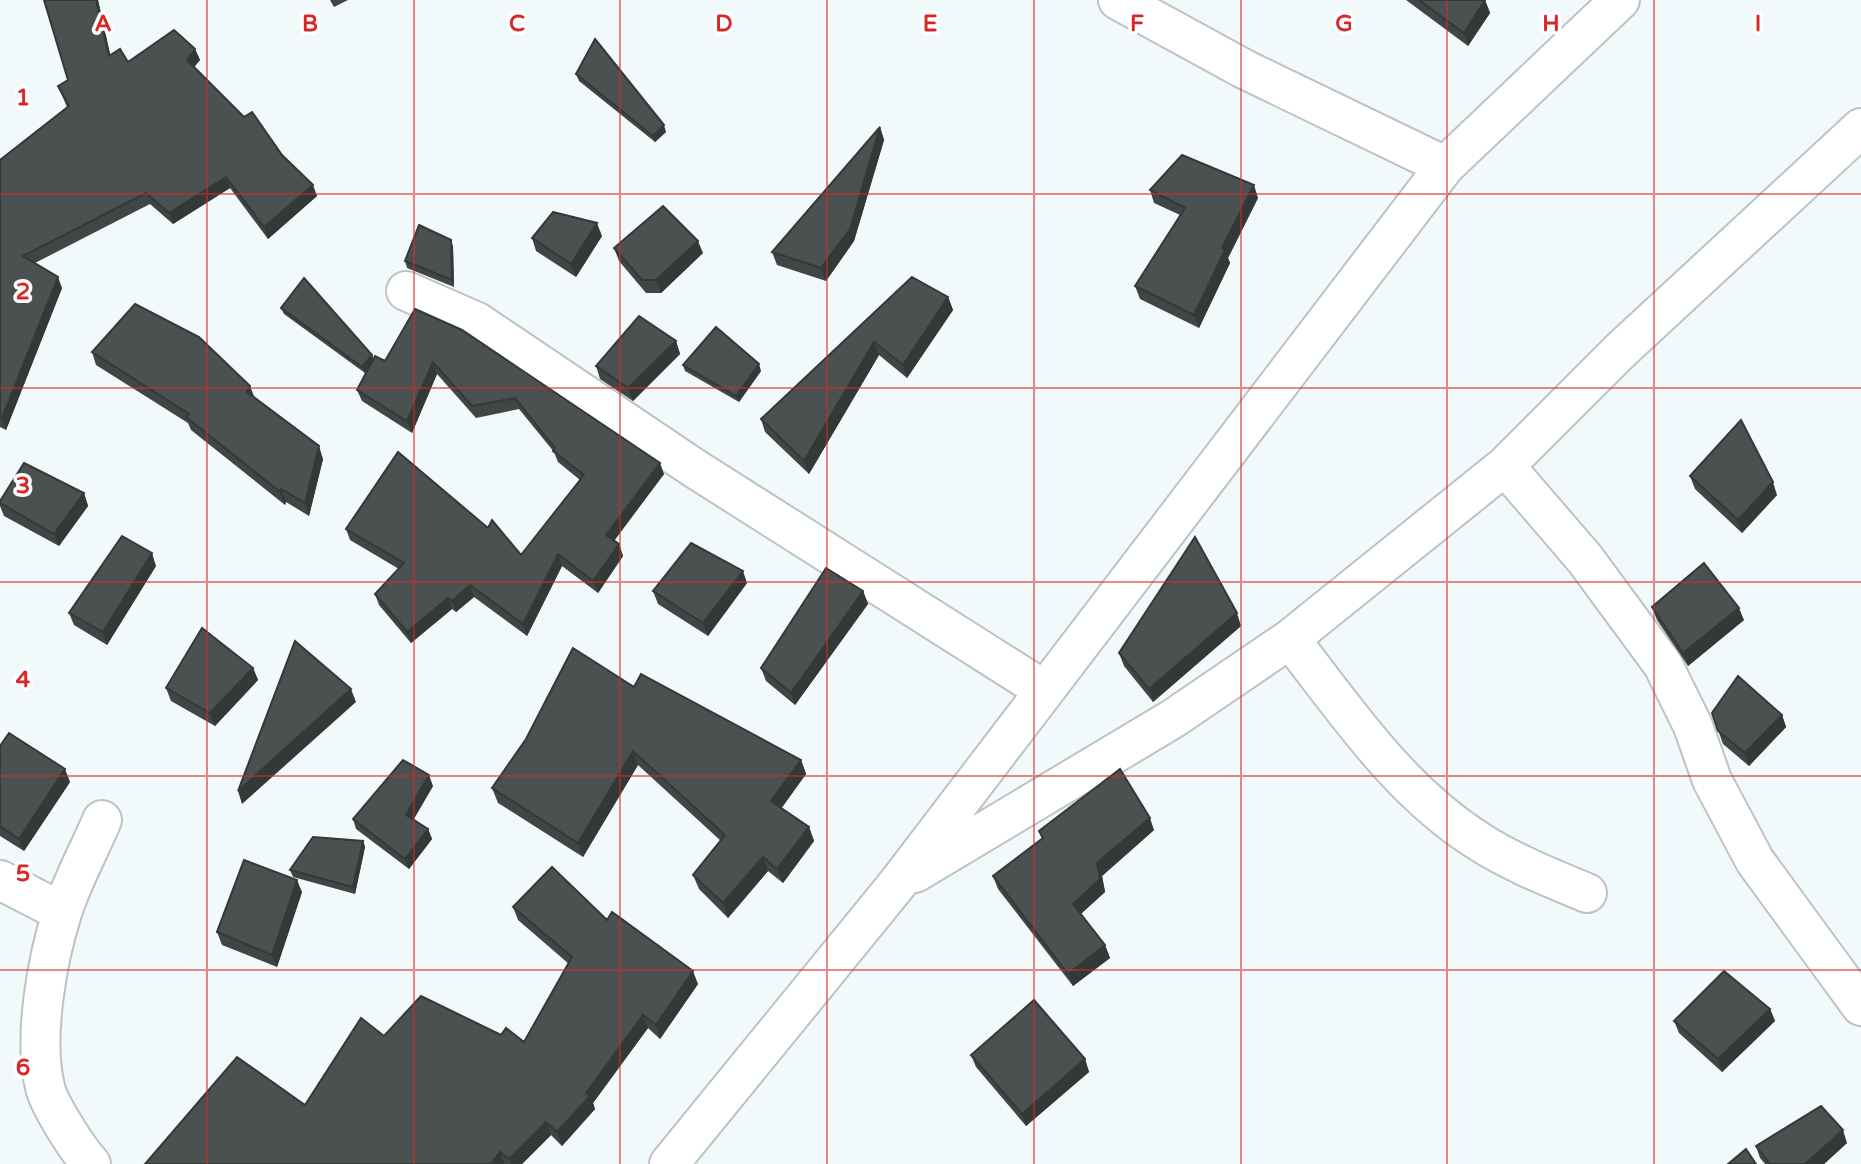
<svg xmlns="http://www.w3.org/2000/svg" width="1861" height="1164" font-family="'Varela Round',sans-serif">
	<style>
		.lines { fill: none; stroke-linecap: round; stroke-linejoin: round }
		.minor-casing { stroke: #bdc3c5; stroke-width: 42 }
		.minor { stroke: #fff; stroke-width: 38 }
		.wall { fill: #404645 }
		.shaded-wall { fill: #343938 }
		.building { fill: #4b5150; stroke: #343938; stroke-width: 2 }
		.grid { fill: none; stroke: #d62828; stroke-width: 2; stroke-opacity: 0.55 }
		.grid-label { font-size: 23px; text-anchor: middle; font-weight: bold; fill: #d62828; stroke: #fff; stroke-width: 7; stroke-linejoin: round; paint-order: stroke }
	</style>
	<rect width="100%" height="100%" fill="#f2f9fa"/>
	<g class="lines">
		<defs>
			<path id="minor" d="M1118 0 1244 69 1445 166
				M406 291 477 322 694 468 1044 690
				M1505 466 1585 559 1663 665 1693 726 1712 780 1755 861 1861 1006
				M1290 639C1347 712 1400 792 1480 842 1513 863 1551 878 1587 893
				M915 873 1174 718 1290 639 1505 466 1621 350 1861 128
				M0 880 62 912
				M91 1164C78 1150 49 1105 45 1087 33 1038 47 960 62 913 72 881 89 851 102 820
				M669 1164 898 883 1445 166 1620 0"/>
		</defs>
		<use href="#minor" class="minor-casing"/>
		<use href="#minor" class="minor"/>
	</g>
	<path class="wall" d="M44 0H98L110 55 128 62 195 49 200 60 194 67 282 155 317 196 268 239 230 188 173 224 150 204 35 263 62 288 6 430 0 427V160L67 107 58 86 68 80Z
		M330 0H348L334 7Z
		M1406 0H1485L1490 13 1468 46Z
		M576 74 666 132 655 142 579 81Z
		M880 127 884 140 854 241 826 281 777 265 772 252Z
		M1150 190 1258 198 1228 258 1230 263 1199 328 1140 299 1135 286 1180 215 1154 203Z
		M602 236 576 277 536 251 532 238Z
		M451 240 453 247 454 287 407 268 405 261Z
		M614 248 703 253 661 293H646L619 261Z
		M912 277 948 297 953 310 907 378 879 355 809 474 765 432 761 419Z
		M281 308 373 358 385 361 415 309 664 474 614 541 619 544 623 556 598 593 562 566 527 636 474 597 456 612 452 609 411 643 379 605 375 594 399 569 350 540 346 529 521 555 580 480 558 462 554 452 519 409 476 418 437 374 412 433 362 401 357 390 367 370 365 373 284 314Z
		M676 341 680 354 633 401 600 379 596 366Z
		M92 352 254 397 323 459 309 516 286 502 285 505 191 430 188 423 96 365Z
		M683 365 761 371 739 402 685 371Z
		M1690 476 1777 495 1742 533 1695 489Z
		M84 493 88 506 59 546 4 516 0 506V501Z
		M156 566 107 645 74 625 69 613Z
		M747 583 708 636 658 604 653 591Z
		M863 591 868 604 795 705 766 681 761 668Z
		M1652 607 1744 620 1688 666 1657 620Z
		M1241 626 1153 702 1124 666 1119 653Z
		M253 668 258 680 215 726 171 701 166 688Z
		M634 687 801 760 806 774 781 808 809 827 814 841 783 883 768 871 728 918 699 889 693 875 721 841 638 765 583 857 498 803 492 788Z
		M1712 713 1782 715 1786 727 1749 766 1723 744Z
		M0 746 70 782 24 851 0 836Z
		M433 786 414 819 428 829 432 839 409 869 356 829 353 819Z
		M1154 830 1102 876 1105 892 1081 914 1105 945 1110 958 1073 986 998 889 993 876 1042 839 1039 831Z
		M363 841 365 847 355 894 293 877 290 870Z
		M302 892 277 967 222 945 217 932Z
		M513 907 607 920 698 984 660 1039 648 1028 593 1103 595 1109 562 1146 551 1135 522 1164H145L305 1105 384 1036 501 1035 524 1042 569 964 518 920Z
		M1770 1009 1775 1021 1722 1072 1679 1033 1674 1021Z
		M971 1055 1085 1059 1089 1072 1026 1126 976 1067Z
		M1847 1143 1824 1164H1765L1760 1158 1756 1146Z"/>
	<path class="shaded-wall" d="M96 0H98L113 67 109 56Z
		M1485 0 1490 13 1468 46 1464 33Z
		M195 49 200 60 191 71 187 60Z
		M664 125 666 132 655 142 653 136Z
		M880 127 884 140 854 241 826 281 821 268Z
		M226 177 230 188 173 224 169 213Z
		M313 185 317 196 268 239 264 227Z
		M1254 185 1258 198 1228 258 1230 263 1199 328 1194 315 1222 248Z
		M597 223 602 236 576 277 571 264Z
		M451 240 453 247 454 287 452 280Z
		M698 241 703 253 661 293 656 280Z
		M58 277 62 288 6 430 2 418Z
		M948 297 953 310 907 378 903 365Z
		M676 341 680 354 633 401 628 388Z
		M874 342 879 355 809 474 804 461Z
		M372 355 375 362 365 373 362 367Z
		M433 362 437 374 412 433 407 421Z
		M759 364 761 371 739 402 736 396Z
		M250 386 255 399 247 392Z
		M319 446 323 459 309 516 305 503Z
		M660 463 664 474 610 546 606 535Z
		M1773 482 1777 495 1742 533 1738 520Z
		M281 489 286 502 285 505 280 492Z
		M84 493 88 506 59 546 54 534Z
		M619 544 623 556 598 593 593 581Z
		M152 553 156 566 107 645 103 632Z
		M558 554 562 566 527 636 523 624Z
		M743 571 747 583 708 636 703 623Z
		M470 585 474 597 456 612 452 601Z
		M863 591 868 604 795 705 791 693Z
		M448 598 452 609 411 643 407 632Z
		M1739 608 1744 620 1688 666 1683 653Z
		M1237 613 1241 626 1153 702 1149 689Z
		M253 668 258 680 215 726 210 713Z
		M351 689 356 702 242 804 238 791Z
		M1782 715 1786 727 1749 766 1745 753Z
		M633 751 638 765 583 857 578 843Z
		M801 760 806 774 776 816 771 801Z
		M65 769 70 782 24 851 19 839Z
		M429 775 433 786 410 825 406 815Z
		M1150 818 1154 830 1102 876 1105 892 1078 916 1073 904 1097 863Z
		M809 827 814 841 783 883 777 869Z
		M428 829 432 839 409 869 405 859Z
		M363 841 365 847 355 894 353 887Z
		M763 857 768 871 728 918 723 903Z
		M297 880 302 892 277 967 272 955Z
		M1105 945 1110 958 1073 986 1068 974Z
		M693 971 698 984 660 1039 656 1025Z
		M1770 1009 1775 1021 1722 1072 1718 1059Z
		M643 1015 648 1028 593 1103 595 1109 562 1146 557 1132Z
		M1085 1059 1089 1072 1026 1126 1022 1114Z
		M546 1122 551 1135 522 1164H511L509 1159Z
		M1843 1130 1847 1143 1824 1164H1805Z
		M500 1152 504 1164H491Z"/>
	<path class="building" d="M44 0H96L109 56 120 49 128 62 174 30 195 49 187 60 244 117 252 112 282 155 313 185 264 227 226 177 169 213 146 193 23 256 58 277 2 418H0V160L69 106 58 86 68 80Z
		M1419 0H1485L1464 33Z
		M595 39 664 125 653 136 576 74Z
		M880 127 850 229 821 268 772 252Z
		M1182 155 1254 185 1222 248 1225 250 1194 315 1135 286 1185 208 1150 190Z
		M663 206 698 241 656 280H642L614 248Z
		M553 212 597 223 571 264 532 238Z
		M419 225 451 240 452 280 405 261Z
		M912 277 948 297 903 365 874 342 804 461 761 419Z
		M304 278 372 355 362 367 281 308Z
		M135 304 199 337 250 386 247 392 319 446 305 503 281 489 280 492 186 417 189 414 92 352Z
		M415 309 462 330 660 463 606 535 619 544 593 581 558 554 523 624 470 585 452 601 448 598 407 632 375 594 404 563 346 529 398 452 488 528 492 520 521 555 584 475 553 451 555 448 515 398 472 406 433 362 407 421 357 390 375 356 385 361Z
		M639 316 676 341 628 388 596 366Z
		M716 327 759 364 736 396 683 365Z
		M1741 420 1773 482 1738 520 1690 476Z
		M24 463 84 493 54 534 0 503V501Z
		M122 536 152 553 103 632 69 613Z
		M1195 537 1237 613 1149 689 1119 653Z
		M691 543 743 571 703 623 653 591Z
		M1704 563 1739 608 1683 653 1652 607Z
		M826 568 863 591 791 693 761 668Z
		M202 628 253 668 210 713 166 688Z
		M295 641 351 689 238 791Z
		M573 648 634 687 641 674 801 760 771 801 809 827 777 869 763 857 723 903 693 875 725 835 633 751 578 843 492 788 526 739Z
		M1738 676 1782 715 1745 753 1718 731 1712 713Z
		M9 733 65 769 19 839 0 826V746Z
		M403 760 429 775 406 815 428 829 405 859 353 819Z
		M1120 769 1150 818 1097 863 1100 879 1073 904 1105 945 1068 974 993 876 1043 838 1039 831Z
		M313 837 363 841 353 887 290 870Z
		M244 860 297 880 272 955 217 932Z
		M552 867 607 920 612 912 693 971 656 1025 643 1015 586 1093 590 1096 557 1132 546 1122 509 1159 500 1152 491 1164H145L237 1057 305 1105 361 1018 384 1036 421 996 501 1035 506 1028 524 1042 572 957 513 907Z
		M1724 971 1770 1009 1718 1059 1674 1021Z
		M1034 1000 1085 1059 1022 1114 971 1055Z
		M1821 1106 1843 1130 1805 1164H1770L1756 1146Z
		M1746 1149 1756 1164H1728Z"/>
	<path class="grid" d="M207 0V1164M414 0V1164M620 0V1164M827 0V1164M1034 0V1164M1241 0V1164M1447 0V1164M1654 0V1164M0 194H1861M0 388H1861M0 582H1861M0 776H1861M0 970H1861"/>
	<g class="grid-label">
		<text x="103" y="31">A</text>
		<text x="310" y="31">B</text>
		<text x="517" y="31">C</text>
		<text x="724" y="31">D</text>
		<text x="930" y="31">E</text>
		<text x="1137" y="31">F</text>
		<text x="1344" y="31">G</text>
		<text x="1551" y="31">H</text>
		<text x="1758" y="31">I</text>
		<text x="23" y="105">1</text>
		<text x="23" y="299">2</text>
		<text x="23" y="493">3</text>
		<text x="23" y="687">4</text>
		<text x="23" y="881">5</text>
		<text x="23" y="1075">6</text>
	</g>
</svg>
